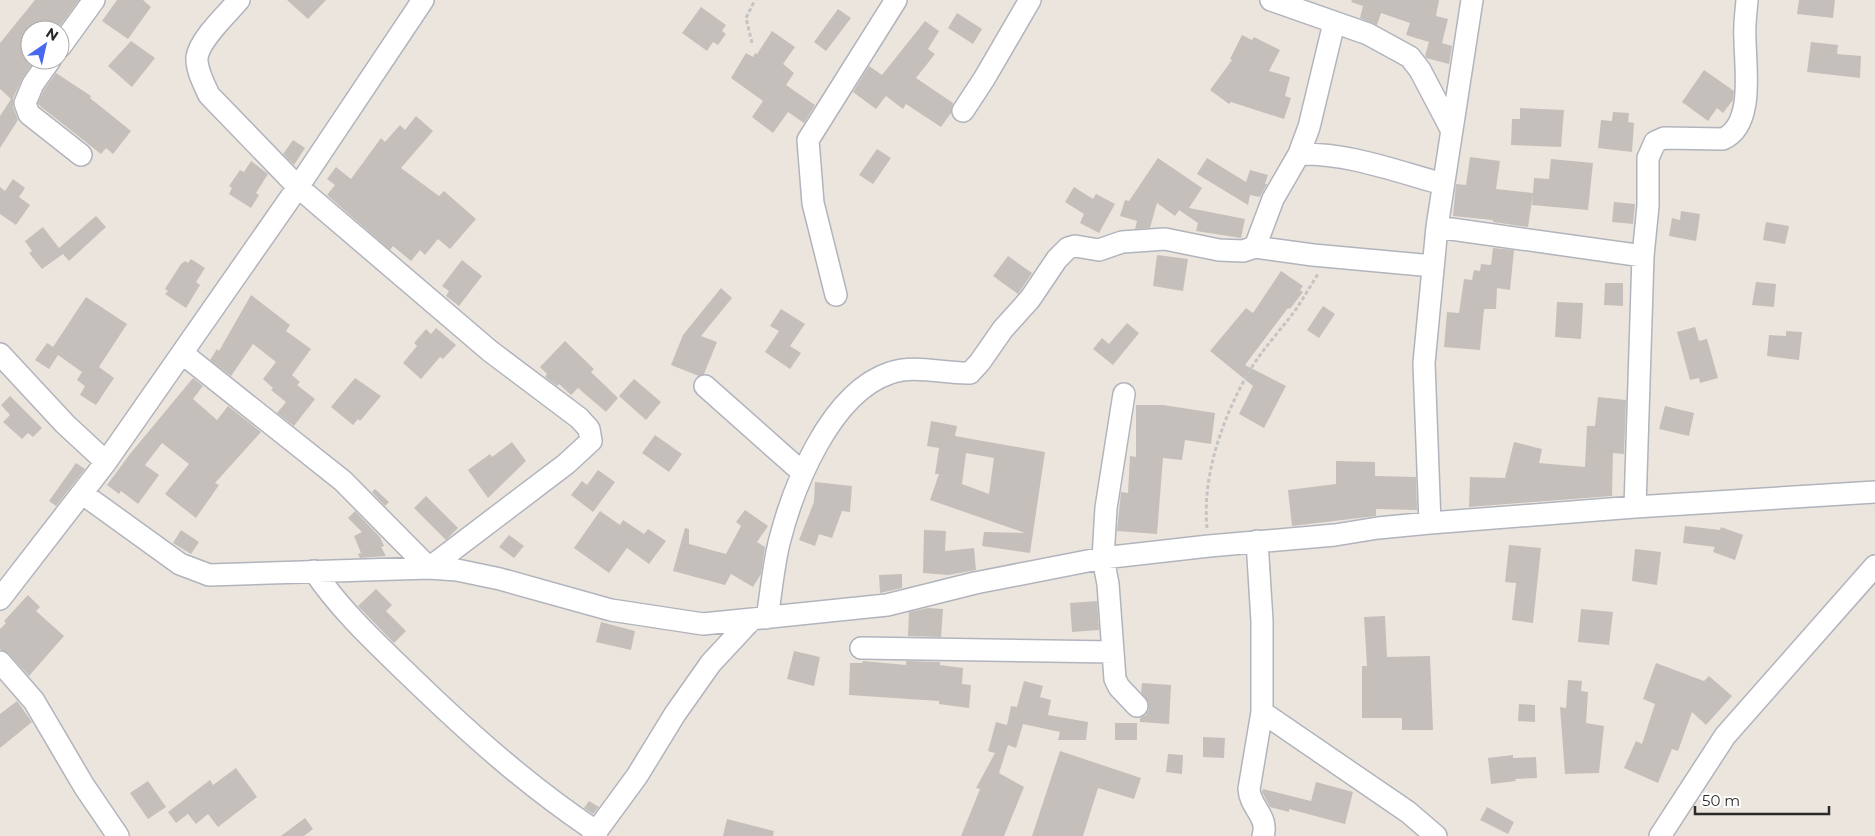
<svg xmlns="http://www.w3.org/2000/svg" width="1875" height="836" font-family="Montserrat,sans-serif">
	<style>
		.building { fill: #c4bfba; fill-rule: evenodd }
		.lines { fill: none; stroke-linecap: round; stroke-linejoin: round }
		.minor-casing { stroke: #b1b4bd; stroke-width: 24 }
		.path { stroke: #c4c4c4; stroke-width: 3; stroke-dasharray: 4 2.5; stroke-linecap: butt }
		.minor { stroke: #fff; stroke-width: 21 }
	</style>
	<rect width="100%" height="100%" fill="#ece5dd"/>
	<path class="building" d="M35 0H79L57 30H30V60H35L23 77 13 98V107L18 120 0 148V116L11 99 0 89V43Z
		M117 0H143L151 7 128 39 102 21Z
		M287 0H326L308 19Z
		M1352 0H1439L1436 16 1448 19 1442 43 1452 46 1449 64 1426 58 1425 56 1429 42 1406 35 1410 23 1381 13 1377 25 1360 18 1363 6 1351 2Z
		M1799 0H1835L1833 18 1797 14Z
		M701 7 726 25 722 31 726 34 718 45 713 42 707 51 682 33Z
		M838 9 851 18 826 51 814 42Z
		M957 13 982 29 973 44 948 28Z
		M925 21 939 31 928 49 935 54 916 78 953 103 951 113 941 127 906 104 903 109 886 96 876 109 853 92 869 66 882 75Z
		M772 31 795 47 783 64 794 73 786 85 815 105 804 123 788 112 773 133 752 117 763 101 731 78 746 53 753 57 755 53 757 54Z
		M1242 35 1252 40 1254 37 1280 50 1269 71 1290 77 1285 96 1291 98 1284 119 1231 102 1229 104 1210 90 1232 60 1230 59Z
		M131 41 155 58 132 87 108 66Z
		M1811 42 1838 45 1837 54 1861 56 1860 78 1807 72Z
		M1704 70 1734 91 1733 100 1723 113 1717 108 1708 121 1682 102Z
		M56 73 91 96 90 98 131 131 113 154 106 148 101 154 40 106 38 103 44 90Z
		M1520 108 1564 110 1561 147 1511 145 1512 119H1520Z
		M1613 112 1629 113 1628 122 1634 123 1632 152 1598 148 1601 120 1612 121Z
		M416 116 433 131 401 168 439 196 444 191 476 219 450 249 438 239 425 255 420 250 411 261 393 246 390 250 327 195 335 185 327 179 336 167 351 179 381 138 385 142 400 125 405 130Z
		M293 140 305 148 294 165 283 154Z
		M877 149 891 158 873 184 859 175Z
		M1470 157 1500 161 1496 189 1533 193 1534 178 1549 179 1551 159 1593 163 1588 210 1532 205 1533 194 1528 227 1493 222V220L1453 216 1456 184 1466 185Z
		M1158 158 1202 188 1189 208 1245 219 1241 238 1196 231 1198 223 1179 210 1175 216 1157 203 1150 228 1135 229 1137 221 1120 216 1125 200 1129 201Z
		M1207 158 1246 182 1250 170 1268 175 1265 184H1267L1260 197 1250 195 1248 205 1197 174Z
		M251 161 268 174 256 193 259 195 251 208 229 194 232 188 229 186 240 170 244 172Z
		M13 179 25 188 19 197 30 205 16 225 0 214V187L5 191Z
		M1074 187 1093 199 1096 194 1115 204 1099 233 1080 223 1084 214 1065 202Z
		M1614 202 1635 204 1633 224 1612 222Z
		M1681 211 1700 214 1696 241 1669 236 1672 218 1680 220Z
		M96 216 106 227 69 261 63 254 42 269 29 253 32 251 25 241 43 227 59 248Z
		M1766 222 1789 226 1785 244 1763 240Z
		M1493 248 1514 250 1510 290 1497 288 1496 309H1484L1480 350 1444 347 1447 312 1459 313 1464 279 1472 280 1474 270 1480 271 1481 264 1491 265Z
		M1157 255 1188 259 1183 291 1153 286Z
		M1008 256 1032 273 1018 294 993 276Z
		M191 259 205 268 196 282 200 285 186 308 165 294 168 291 165 289 181 264 185 261 188 263Z
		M462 260 482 276 459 306 446 296 449 291 442 286Z
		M1281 271 1303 286 1300 290 1303 292 1290 309 1288 308 1245 365 1286 386 1264 428 1239 414 1253 386 1210 351 1246 308 1253 313Z
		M1756 282 1776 284 1774 307 1752 305Z
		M1605 283H1623V306L1604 305Z
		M721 288 732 298 701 336 717 342 704 374 699 376 671 365 683 335Z
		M251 295 290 325 286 331 311 349 292 375 300 382 297 385 315 399 294 426 277 413 286 402 271 390 273 388 263 379 276 362 253 344 231 376 210 360 217 349 219 351Z
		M86 297 127 324 99 367 114 378 96 405 80 395 85 386 77 380 82 372 58 355 49 369 35 360 47 343 53 347Z
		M1557 302 1583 303 1581 339 1555 337Z
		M1323 306 1335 314 1319 338 1307 330Z
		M781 309 805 324 790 346 801 353 790 369 765 352 779 331 770 326Z
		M1127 323 1139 333 1113 365 1093 349 1102 338 1109 344Z
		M1695 327 1699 341 1707 339 1718 378 1700 383 1699 378 1690 380 1677 332Z
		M436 328 456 345 443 359 440 357 421 379 403 363 417 346 414 343 426 329 431 334Z
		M1786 331 1802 332 1799 360 1767 356 1769 335 1786 336Z
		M565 341 594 369 591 372 618 398 606 412 578 388 571 395 559 384 557 386 545 377 547 374 540 367Z
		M193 378 203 386 193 399 217 420 228 406 261 432 215 483 219 485 196 518 165 494 189 464 162 443 145 465 159 475 138 504 121 491 119 494 107 485 130 454Z
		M355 378 381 396 360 421 358 419 353 425 331 407Z
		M634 379 661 402 646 420 619 396Z
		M10 396 42 428 33 437 28 433 22 439 3 422 10 415 1 405Z
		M1598 397 1626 400 1624 454 1613 453 1612 496 1469 507 1470 477 1505 478 1514 442 1542 449 1539 463 1585 467 1587 426H1595Z
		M1136 405H1163L1215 413 1211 444 1185 440 1182 460 1163 458 1157 534 1117 531 1121 492 1128 493 1130 456 1136 457Z
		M1665 406 1694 413 1689 436 1659 429Z
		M931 421 957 426 955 436 1045 452 1030 553 982 546 984 532 1025 533 930 500 939 474H935L939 448 927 446ZM966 453 994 458 989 494 962 484Z
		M655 435 682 454 669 472 642 453Z
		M512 442 526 461 488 498 468 470 490 454 492 457Z
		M1336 461 1375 462V476L1416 477 1417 510 1376 509V516L1292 526 1288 490 1336 484Z
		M76 463 85 469 56 506 49 501Z
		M598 470 615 482 593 512 571 495 582 481 587 485Z
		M815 482 852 486 850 512 842 511 832 538 819 534 815 546 799 540 814 502Z
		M375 489 389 502 385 506 372 492Z
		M426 496 458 528 446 540 414 508Z
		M745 510 768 526 757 542 765 547 761 574 753 587 731 574 725 585 673 571 685 528 689 529V544L726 554 741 526 736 522Z
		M355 511 380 537 384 546 381 547 386 556 360 558 358 554 361 553 354 536 362 532 348 518Z
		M600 511 620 525 623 520 644 534 648 529 666 541 649 564 627 548 609 573 574 548Z
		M1685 526 1720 530 1721 527 1743 535 1735 560 1713 552 1715 547 1683 543Z
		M181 530 199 542 191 554 173 543Z
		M924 530 946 531 945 551 974 548 976 570 948 575 923 573Z
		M509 535 524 546 514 558 499 547Z
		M1509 545 1541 548 1533 623 1512 620 1516 583 1505 582Z
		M1635 549 1661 552 1657 585 1632 581Z
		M902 574V588L880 593 879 575Z
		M376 589 392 605 386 611 406 631 394 643 358 606Z
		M28 595 40 607 36 611 64 636 29 676 9 654 0 649V629L6 623 4 621Z
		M1097 601 1099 630 1072 632 1070 603Z
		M928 608 943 609 941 637 908 636 909 612Z
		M1581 609 1613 612 1609 645 1578 642Z
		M1385 616 1387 657 1430 656 1433 730H1402V718H1362V666H1367L1364 617Z
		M601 622 635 631 631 650 596 642Z
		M794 651 820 657 814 686 787 679Z
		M863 661 906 665V661L940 662V665L963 668 962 684 971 685 969 708 939 704V701L849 695 850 663H862Z
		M1656 663 1704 681 1709 676 1732 696 1706 725 1692 712 1678 751 1672 749 1658 783 1624 768 1636 741 1642 744 1655 704 1643 699Z
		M1568 680 1582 681 1581 691 1588 692 1586 723 1604 726 1599 773 1565 774 1560 707 1566 708Z
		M1024 681 1043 686 1040 697 1051 700 1048 715 1088 722 1086 740H1058L1060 732 1023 724 1016 748 1008 745 999 773 1024 787 1004 836H961L980 789 976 788 995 753 988 751 996 722 1007 725 1011 706 1017 707Z
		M1142 683 1171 685 1169 724 1140 722V718L1146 715 1149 709V703L1141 693Z
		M17 701 32 722 0 748V714Z
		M1519 704 1535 705V722L1518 721Z
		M1115 723H1137V740H1115Z
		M1203 737 1225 738 1224 758 1203 757Z
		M1060 751 1141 778 1134 799 1098 788 1083 836H1032Z
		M1168 754 1183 755 1182 774 1166 772Z
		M1513 755V758L1536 757 1537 778 1515 779 1516 781 1491 784 1488 758Z
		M236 768 257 797 218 827 208 814 196 824 188 814 176 823 168 812 210 780 213 785Z
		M148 781 166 807 148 819 130 793Z
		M1316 782 1353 792 1345 824 1289 809V812L1270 807 1262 792 1263 789 1311 801Z
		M589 801 599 807 593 814 584 808Z
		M1487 807 1514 822 1508 834 1480 820Z
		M305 818 313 829 304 836H281Z
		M727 819 774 831 773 836H723Z"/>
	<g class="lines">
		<defs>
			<path id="minor" d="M1271 0 1368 34 1410 57 1420 70 1451 129
				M60 47 94 0
				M50 60 33 84 25 103 29 114 81 155
				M963 111 984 79 1030 0
				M1299 154C1349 153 1395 171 1443 184
				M1437 227 1643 256
				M1255 247 1313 255 1433 266
				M836 295 813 203 808 140 896 0
				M182 353 343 481 429 568 566 464 591 441 589 429 579 418 490 351 298 187 209 95C204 84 196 69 197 57 200 39 227 14 239 0
				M0 354 65 424 106 462
				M705 386 803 473
				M1124 394 1106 508 1103 558 1108 584 1115 679 1119 687 1137 706
				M83 494 180 564 209 575 429 568 457 570 500 579 611 610 703 624 887 605 975 583 1103 558 1209 546 1335 535 1378 528 1430 523 1635 507 1875 492
				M1635 507 1643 256 1648 206V158L1655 142 1664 138 1723 139C1755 125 1745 67 1745 39 1744 26 1746 13 1747 0
				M1430 523 1424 363 1437 227 1472 0
				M1257 541 1262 621V712L1249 789C1250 808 1269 816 1263 836
				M314 571C341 611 377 644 411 677 470 734 529 787 597 832
				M0 599 106 462 298 187 423 0
				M767 618C771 594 773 568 779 543 793 487 830 393 890 373 915 364 944 374 970 373L980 362 1003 329 1030 299 1057 259 1068 248 1075 246 1099 250 1122 242 1165 239 1219 250 1243 251 1255 247 1273 199 1299 154 1309 127 1334 23
				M861 648 1113 652
				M0 662 34 701 84 786 118 836
				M1262 712 1408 812 1436 836
				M593 836 637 776 675 714 711 663 751 620
				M1660 836 1725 736 1875 566"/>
		</defs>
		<use href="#minor" class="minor-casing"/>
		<path class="path" d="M752 43 746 18 755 0
			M1207 528C1202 476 1222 420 1247 375 1259 354 1276 335 1291 316 1301 303 1309 288 1318 274"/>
		<use href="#minor" class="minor"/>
	</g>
	<g transform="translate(45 45) rotate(34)"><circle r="24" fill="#ffffff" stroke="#aaaaaa"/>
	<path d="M0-4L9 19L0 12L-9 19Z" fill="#4669f0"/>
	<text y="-8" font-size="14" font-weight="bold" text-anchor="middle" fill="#2b2b2b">N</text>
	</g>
	<path d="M1695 806v8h134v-8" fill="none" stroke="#2b2b2b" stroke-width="2.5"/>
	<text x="1702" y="806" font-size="15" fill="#2b2b2b" stroke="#ffffff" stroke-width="4" paint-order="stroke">50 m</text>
</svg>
